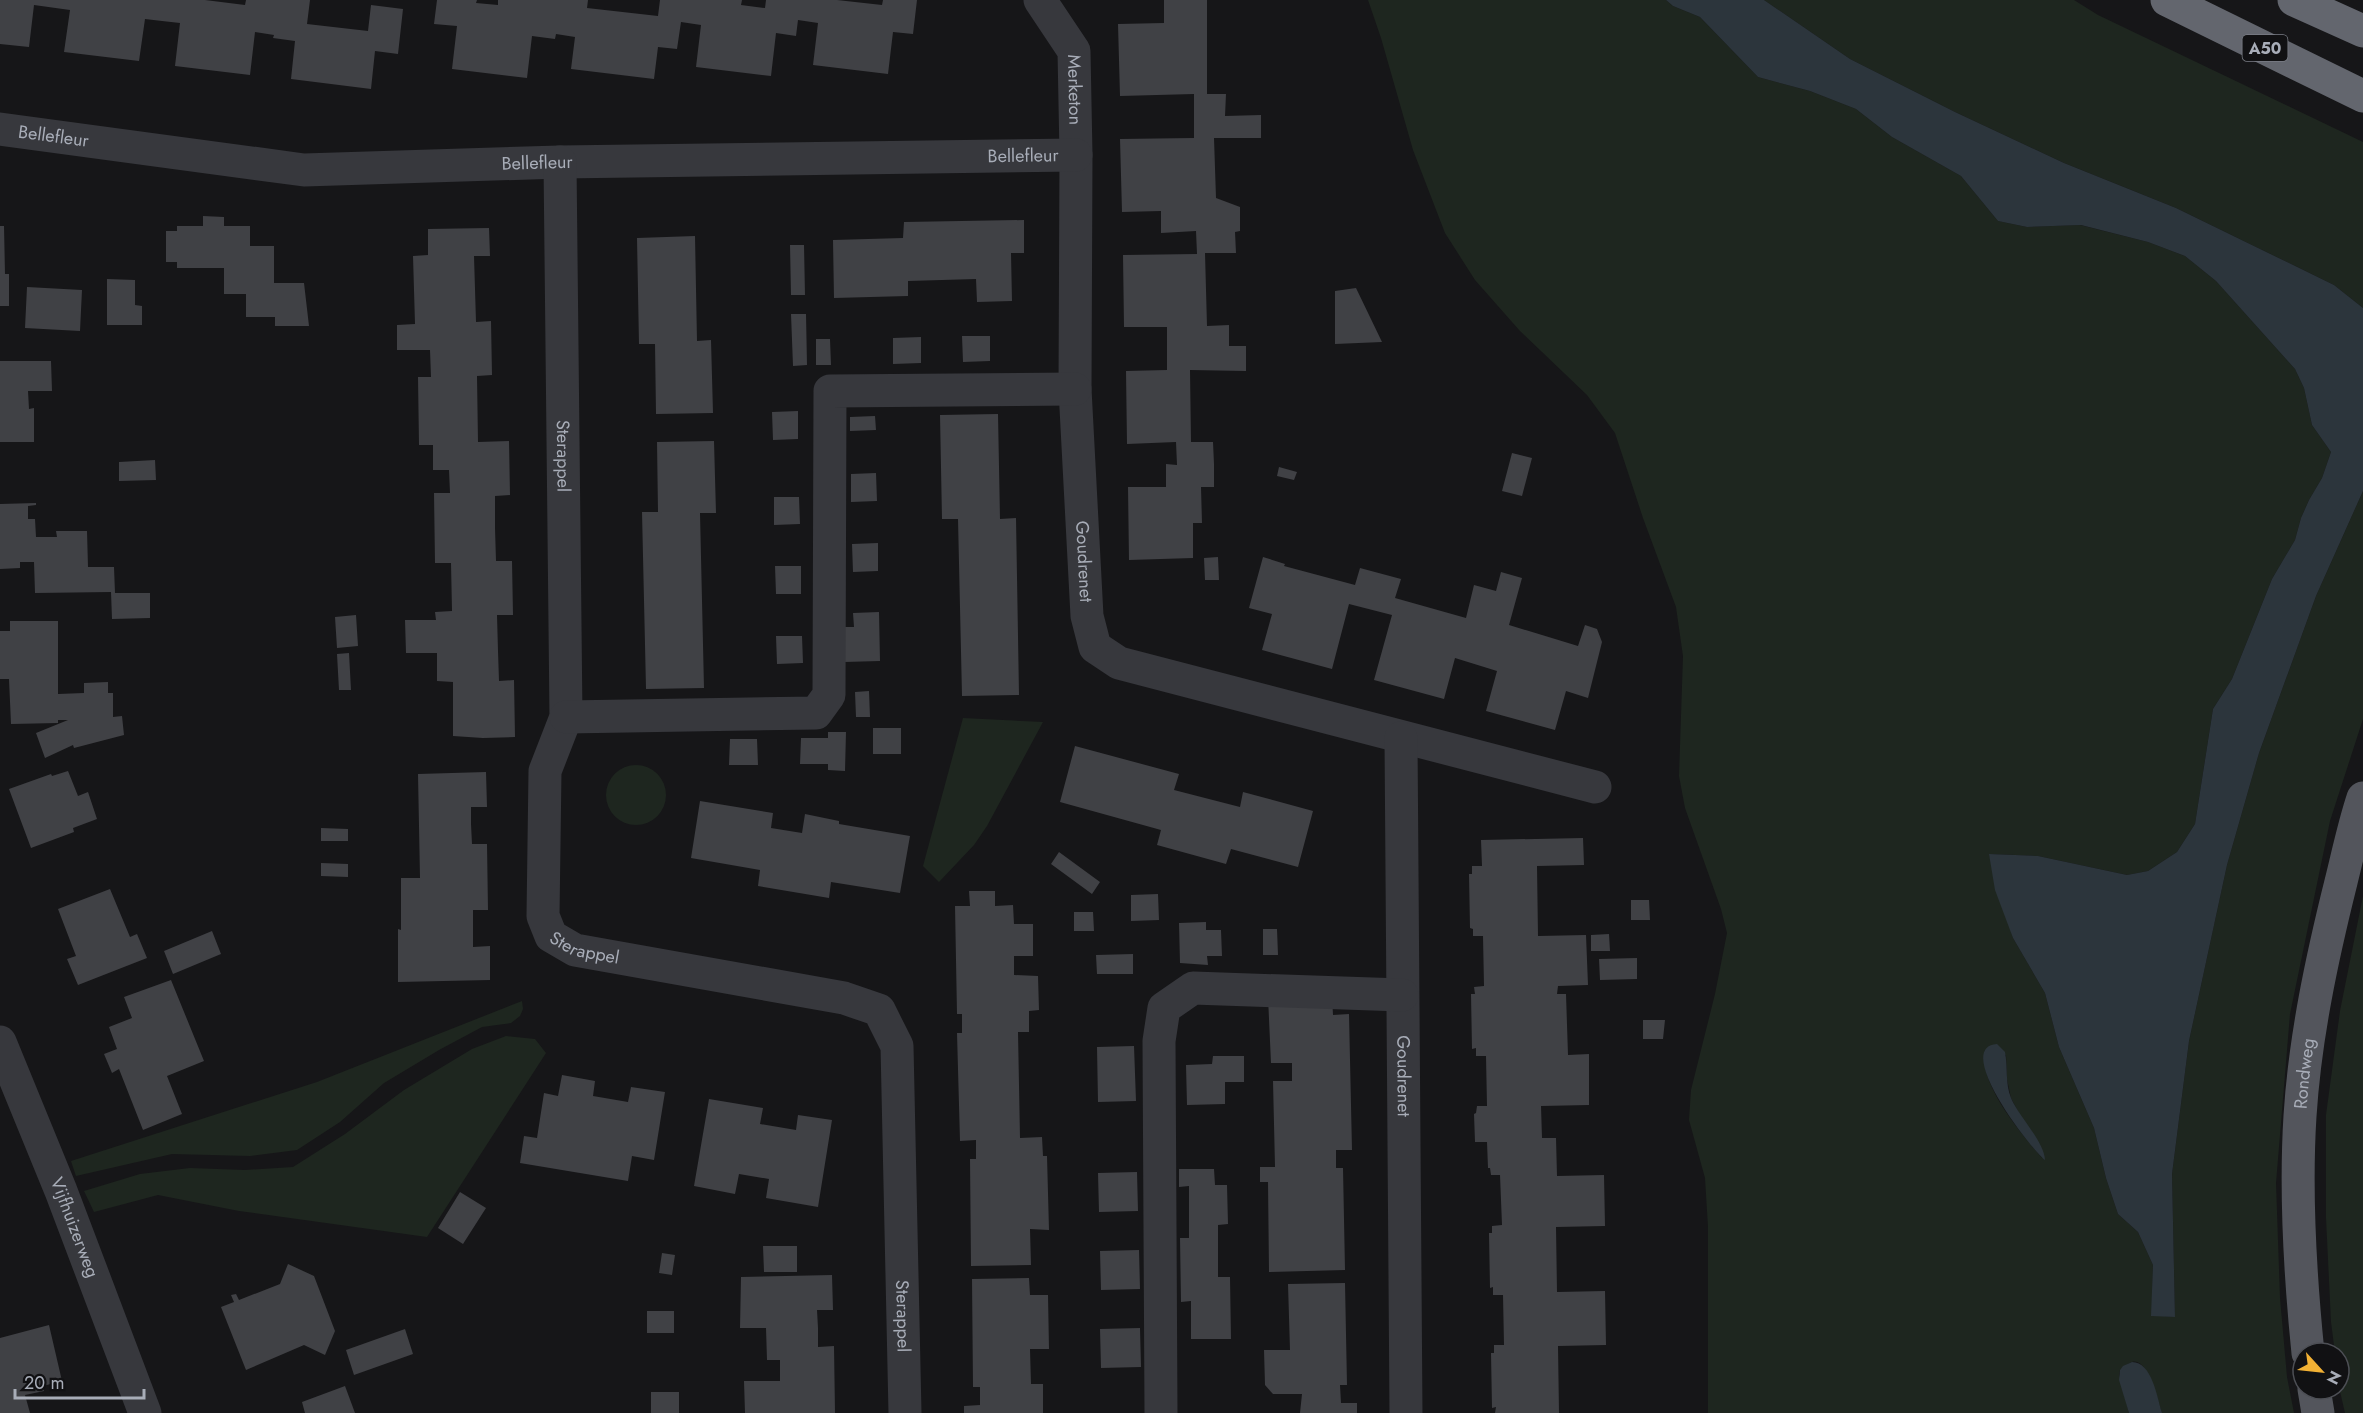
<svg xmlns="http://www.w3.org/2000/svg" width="2363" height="1413" font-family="Jost,sans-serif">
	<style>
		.green { fill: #1e261f; fill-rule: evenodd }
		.water { fill: #2c353c }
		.building { fill: #404145 }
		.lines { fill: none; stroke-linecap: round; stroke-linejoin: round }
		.minor { stroke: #37383d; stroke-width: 33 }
		.major { stroke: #53555c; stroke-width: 33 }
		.highway { stroke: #63666e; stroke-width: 33 }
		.labels { text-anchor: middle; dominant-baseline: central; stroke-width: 4.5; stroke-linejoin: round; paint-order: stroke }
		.shield { fill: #111113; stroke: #7b7e86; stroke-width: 1.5 }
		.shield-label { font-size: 16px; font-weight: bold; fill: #a8adb8 }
		.street-label { font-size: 18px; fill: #a8adb8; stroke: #111113 }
	</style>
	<rect width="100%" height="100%" fill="#161618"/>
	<path class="green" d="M1368 0H1666L1673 6 1700 17 1758 77 1810 91 1856 109 1892 137 1961 176 1998 221 2027 227 2080 225 2148 242 2185 256 2216 281 2295 369 2304 388 2312 425 2331 452 2322 478 2309 500 2301 518 2295 540 2272 579 2232 679 2213 709 2195 824 2177 852 2148 871 2127 875 2038 856 1989 854 2013 938 2045 993 2059 1047 2094 1128 2106 1178 2118 1214 2138 1232 2153 1265 2152 1315 2175 1317 2172 1174 2189 1041 2227 865 2259 753 2316 596 2363 491V719L2330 821 2290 1014 2276 1183 2280 1298 2287 1377 2294 1413H2162C2158 1402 2148 1357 2132 1362 2128 1363 2123 1368 2120 1370L2119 1375 2129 1413H1708V1227L1705 1178 1689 1120 1691 1090 1715 994 1727 933 1721 909 1685 808 1679 776 1683 656 1676 607 1643 518 1615 433 1587 395 1520 331 1475 280 1445 233 1413 150 1381 38ZM1985 1050 2006 1055 2007 1079 2011 1098 2042 1158C2021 1133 1978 1084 1985 1050Z
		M1764 0H2074L2098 15 2363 142V308L2334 285 2176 208 2064 163 1955 112 1850 59Z
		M963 718 1043 722 987 826 974 845 939 882 923 866Z
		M606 795a30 30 0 1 1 60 0a30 30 0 1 1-60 0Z
		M2363 896V1413H2345L2339 1387V1353H2335L2331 1322 2326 1218V1115L2340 1011Z
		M522 1001 523 1009 520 1016 511 1023 482 1027 439 1050 384 1083 340 1122 297 1150 250 1156 172 1154 76 1176 71 1161 317 1082Z
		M506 1036 535 1039 546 1053 427 1237 239 1211 158 1195 94 1212 84 1191 140 1174 190 1168 245 1170 293 1167 345 1134 404 1090 472 1049Z"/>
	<path class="water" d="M1666 0H1764L1850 59 1955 112 2064 163 2176 208 2334 285 2363 308V491L2316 596 2259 753 2227 865 2189 1041 2172 1174 2175 1317 2151 1316 2153 1265 2138 1232 2118 1214 2106 1178 2094 1128 2059 1047 2045 993 2013 938 1995 890 1989 854 2038 856 2127 875 2148 871 2177 852 2195 824 2213 709 2232 679 2272 579 2295 540 2301 518 2309 500 2322 478 2331 452 2312 425 2304 388 2295 369 2216 281 2185 256 2148 242 2081 225 2027 227 1998 221 1961 176 1892 137 1856 109 1810 91 1758 77 1700 17 1673 6Z
		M1997 1044 2005 1052C2008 1067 2005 1083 2011 1098 2019 1117 2044 1141 2045 1160 2030 1148 1952 1047 1997 1044Z
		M2132 1362C2152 1362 2157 1397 2162 1413H2129L2119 1380 2120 1370 2123 1366Z"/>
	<path class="building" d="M0 0H205L245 5 246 0H310L307 24 368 31 371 5 403 9 398 54 375 51 371 89 291 79 295 41 273 38 274 35 255 32 250 75 175 66 180 23 162 21 145 19 139 61 64 52 70 10 34 5 29 47 0 44Z
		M437 0H477L476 3 498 5V0H588L587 8 658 16 660 0H742L741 5 765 8 766 0H837L882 5 883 0H917L913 34 893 32 888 74 813 65 818 23 798 20 796 36 776 33 771 76 696 67 701 25 681 22 677 49 658 47 654 79 571 69 575 37 556 34 555 39 532 36 527 78 452 69 457 26 434 24Z
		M1164 0H1207V94H1226L1225 116 1261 115V138H1214L1216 198 1240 207V231L1235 232 1236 253H1205L1207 326 1229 325V346H1246V371L1190 370 1191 442H1213L1214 464V487H1201L1202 523H1193V558L1129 560 1128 487H1166V464L1177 465 1176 442 1127 444 1126 371 1167 370V327H1124L1123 255 1197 254 1196 231 1161 233V211L1122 212 1120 139 1194 138V94L1120 96 1118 24 1164 23Z
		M203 216 224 217V226H250V246H274V283H304L309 326H275V317H246V294H224V268H177V262H166V231H177V226H203Z
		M1024 220V253H1011L1012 301 977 302 976 279 908 281V296L834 298 833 240 903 238 904 222Z
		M0 226H4L5 274H9V306H0Z
		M489 228 490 256H474L476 322 491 321 492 375 477 376 478 442 509 441 510 495 495 496V528L496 561H512L513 615H497L498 651 499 681 514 680 515 737 483 738 453 736V682L437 681V653H406L405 620H436L435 612 452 611 451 563H435L434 493H450L449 470H433V445H419L418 377H431L430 350H397V325L415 324 413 256 428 255V229Z
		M695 236 697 341 711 340 713 413 656 414 655 344H639L637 238Z
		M790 245H804L805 295H791Z
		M107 279 135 280V305L142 306V325H107Z
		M27 287 82 290 80 331 25 328Z
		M1356 288 1382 342 1335 344V291Z
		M791 314H806L807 365 793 366Z
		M962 336H990V361L963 362Z
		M921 337V363L893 364V338Z
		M816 339H830L831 365H816Z
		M0 361H51L52 391H28L29 409 34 408V442H0Z
		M798 411V439L773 440 772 412Z
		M998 414 1000 519 1016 518 1019 695 962 696 958 519H942L940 415Z
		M875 416 876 430 850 431V417Z
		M714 441 716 513H700L704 688 646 689 642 512H658L657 442Z
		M1512 453 1532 458 1522 496 1502 491Z
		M155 460 156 480 119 481V462Z
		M1279 467 1297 472 1294 480 1277 476Z
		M876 473 877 501 851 502V474Z
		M774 497H799L800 524 774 525Z
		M36 503V505L28 506V519H35L36 537H57L56 531H87L88 567H114L115 593H150V618L112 619 111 592 35 593 34 562H20V568L0 569V504Z
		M878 543V571L853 572 852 544Z
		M1218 557 1219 580H1205L1204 558Z
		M1263 557 1285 564 1284 566 1355 585 1360 568 1401 579 1395 598 1466 618 1474 585 1496 591 1501 572 1522 578 1509 625 1578 646 1585 625 1597 629 1602 642 1588 698 1566 691 1555 730 1486 711 1497 671 1455 658 1444 699 1374 680 1392 615 1349 604 1332 669 1262 650 1272 614 1249 608Z
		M775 566H801V594H776Z
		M879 612 880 661 844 662 843 627H854L853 613Z
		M356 615 358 646 337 648 335 617Z
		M10 621H58V694L84 693V683L108 682V693H113V717L122 716 124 735 74 748 73 745 45 758 36 733 68 720H58V723L11 724 9 679H0V631H10Z
		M776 636H802L803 663 777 664Z
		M349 653 351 690H339L337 654Z
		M869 691 870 717H856L855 692Z
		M873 728H901V754H873Z
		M828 732H846L845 771 828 770V764H800L801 738H828Z
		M730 739H757L758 765H729Z
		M1075 746 1179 774 1174 790 1240 807 1243 792 1313 811 1298 867 1231 849 1226 864 1157 845 1161 830 1060 802Z
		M68 771 78 796 88 792 97 819 73 828 74 832 31 848 9 789 51 774 52 776Z
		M486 772 487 807H471V824L472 844H487L488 910H473V947L490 946V980L398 982V929L401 930V878H420L418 774Z
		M700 801 773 813 771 828 802 833 805 814 839 821V824L910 836 900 893 831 882 829 898 758 886 760 870 691 858Z
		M321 828 348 829V841H321Z
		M1583 838 1584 865 1537 866 1538 936 1586 935 1588 985 1558 986 1557 994H1566L1568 1055 1589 1054V1105L1541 1106 1542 1138H1556L1557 1176 1604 1175 1605 1226 1556 1227 1557 1292 1605 1291 1606 1345 1558 1346 1559 1413H1495L1496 1407 1492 1408 1491 1353H1494V1345H1504L1503 1295H1493V1287L1490 1288 1489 1233H1492V1226L1502 1225 1500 1175H1491L1490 1168H1488L1487 1142H1475L1474 1114 1476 1113 1477 1106H1487L1486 1056H1476V1048L1472 1049 1471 994H1475L1474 987 1484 986 1483 936H1473V929L1470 928 1469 874H1472V866H1482L1481 840Z
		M1059 852 1100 882 1092 894 1051 864Z
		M321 863 348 864V877L321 876Z
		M110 889 130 937 137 934 147 958 78 985 67 959 76 956 58 909Z
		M969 891H995V906L1013 905 1014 924H1033V956H1014V975L1038 976 1039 1010 1029 1011V1032H1018L1020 1138 1042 1137 1043 1156H1047L1049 1230 1030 1229 1031 1265 971 1266 970 1159H976V1140L960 1141 957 1033H962V1014H957L955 906H970Z
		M1158 894 1159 920 1131 921V895Z
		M1631 900H1649L1650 920H1631Z
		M1074 912H1093L1094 931H1074Z
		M1206 922V930H1221L1222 956H1207L1208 965 1180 963 1179 923Z
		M1263 929H1277L1278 955H1263Z
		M212 931 221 954 173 974 164 951Z
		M1609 934 1610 951H1591V935Z
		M1133 954V974H1097L1096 955Z
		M1637 958V979L1600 980 1599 959Z
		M171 980 204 1061 167 1076 182 1114 143 1130 119 1069 112 1073 104 1054 117 1049 109 1027 132 1018 124 997Z
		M1332 995 1333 1015 1349 1014 1352 1150H1336V1168H1343L1345 1270 1269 1272 1268 1182H1260V1167H1275L1273 1081H1292V1063H1271L1268 997Z
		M1643 1020H1665L1663 1039H1643Z
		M1134 1046 1136 1101 1098 1102 1097 1047Z
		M1213 1056H1244V1082H1225V1104L1187 1105 1186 1065 1212 1064Z
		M562 1075 595 1081 593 1096 628 1102 631 1087 665 1092 654 1160 632 1156 628 1181 520 1163 524 1136 537 1138 544 1093 558 1096Z
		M709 1099 763 1108 760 1124 796 1130 798 1115 832 1120 818 1207 766 1198 769 1179 739 1174 735 1194 694 1186Z
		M1179 1169H1214L1215 1185H1227L1228 1224 1218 1225V1277H1230L1231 1339H1191V1301L1181 1302 1180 1238H1189V1186L1179 1187Z
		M1137 1172 1138 1211 1099 1212 1098 1173Z
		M460 1192 486 1208 463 1244 438 1228Z
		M763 1246H797V1272H764Z
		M1139 1250 1140 1289 1101 1290 1100 1251Z
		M662 1253 675 1255 672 1275 659 1273Z
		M288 1264 314 1276 335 1331 325 1355 304 1345 246 1370 221 1307 234 1302 231 1295 236 1294 239 1300 280 1284Z
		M832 1275 833 1310H817L818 1328V1347L834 1346 835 1413H745L744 1381H780V1360H767L766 1328H740L741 1277Z
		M1029 1278 1030 1295H1048L1049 1349H1030L1031 1384H1043V1413H964V1406L980 1405V1387H973L972 1279Z
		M1345 1283 1347 1385H1340L1341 1403H1357V1413H1300L1302 1394H1273L1265 1385 1264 1350H1290L1288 1284Z
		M647 1311H674V1333H647Z
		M49 1325 62 1381 43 1386 44 1391 25 1395 30 1413H0V1338Z
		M1140 1328 1141 1367 1101 1368 1100 1329Z
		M405 1329 413 1354 354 1375 346 1350Z
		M345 1386 355 1413H305L302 1402Z
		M651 1392H679V1413H651Z"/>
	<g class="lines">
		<g class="minor">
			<path id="s1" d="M1040 0 1074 51 1076 155 1075 389 1087 616 1095 647 1119 663 1595 787"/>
			<path id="s2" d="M0 129 304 170 560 162 1076 155"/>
			<path id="s3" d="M560 162 566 717 545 771 543 916 551 936 575 950 844 998 879 1010 897 1046 905 1413"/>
			<path d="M566 717 816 713 829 695 830 391 1075 389"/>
			<path id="s4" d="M1401 738 1406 1413"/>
			<path id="s5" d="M0 1042 61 1191 145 1413"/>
			<path d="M1161 1413 1159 1041 1164 1008 1193 988 1402 995"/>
		</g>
		<g class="major">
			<path id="s6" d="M2308 1353C2300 1274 2295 1195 2300 1116 2305 1037 2322 958 2341 882 2348 854 2354 825 2363 798"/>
			<path d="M2314 1389 2318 1413"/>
		</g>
		<path class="highway" d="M2167 0 2363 96
			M2294 0 2363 31"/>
	</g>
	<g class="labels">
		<rect class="shield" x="2242.5" y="35" width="45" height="26" rx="4.5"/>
		<g class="shield-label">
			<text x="2265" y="48">A50</text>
		</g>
		<g class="street-label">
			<text stroke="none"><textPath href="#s1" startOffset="100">Merketon</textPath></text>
			<text stroke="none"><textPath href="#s2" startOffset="54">Bellefleur</textPath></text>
			<text stroke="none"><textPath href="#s2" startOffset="1026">Bellefleur</textPath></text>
			<text stroke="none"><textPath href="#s2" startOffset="540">Bellefleur</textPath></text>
			<text stroke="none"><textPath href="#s3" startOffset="294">Sterappel</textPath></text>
			<text stroke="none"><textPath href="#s1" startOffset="572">Goudrenet</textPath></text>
			<text stroke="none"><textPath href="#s3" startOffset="816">Sterappel</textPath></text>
			<text stroke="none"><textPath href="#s6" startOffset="280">Rondweg</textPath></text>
			<text stroke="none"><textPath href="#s4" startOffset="338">Goudrenet</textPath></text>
			<text stroke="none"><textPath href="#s5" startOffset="200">Vijfhuizerweg</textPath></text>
			<text stroke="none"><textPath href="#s3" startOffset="1428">Sterappel</textPath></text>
		</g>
	</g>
	<g transform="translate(2321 1371) rotate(117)"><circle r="28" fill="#111113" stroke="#4d4f55" stroke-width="1.5"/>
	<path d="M0-4.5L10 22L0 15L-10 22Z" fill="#f2b134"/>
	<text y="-9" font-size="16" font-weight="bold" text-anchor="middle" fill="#a8adb8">N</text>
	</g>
	<path d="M15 1389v9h129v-9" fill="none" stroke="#a8adb8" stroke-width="3"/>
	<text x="24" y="1389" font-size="18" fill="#a8adb8" stroke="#111113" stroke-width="4.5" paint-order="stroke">20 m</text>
</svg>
